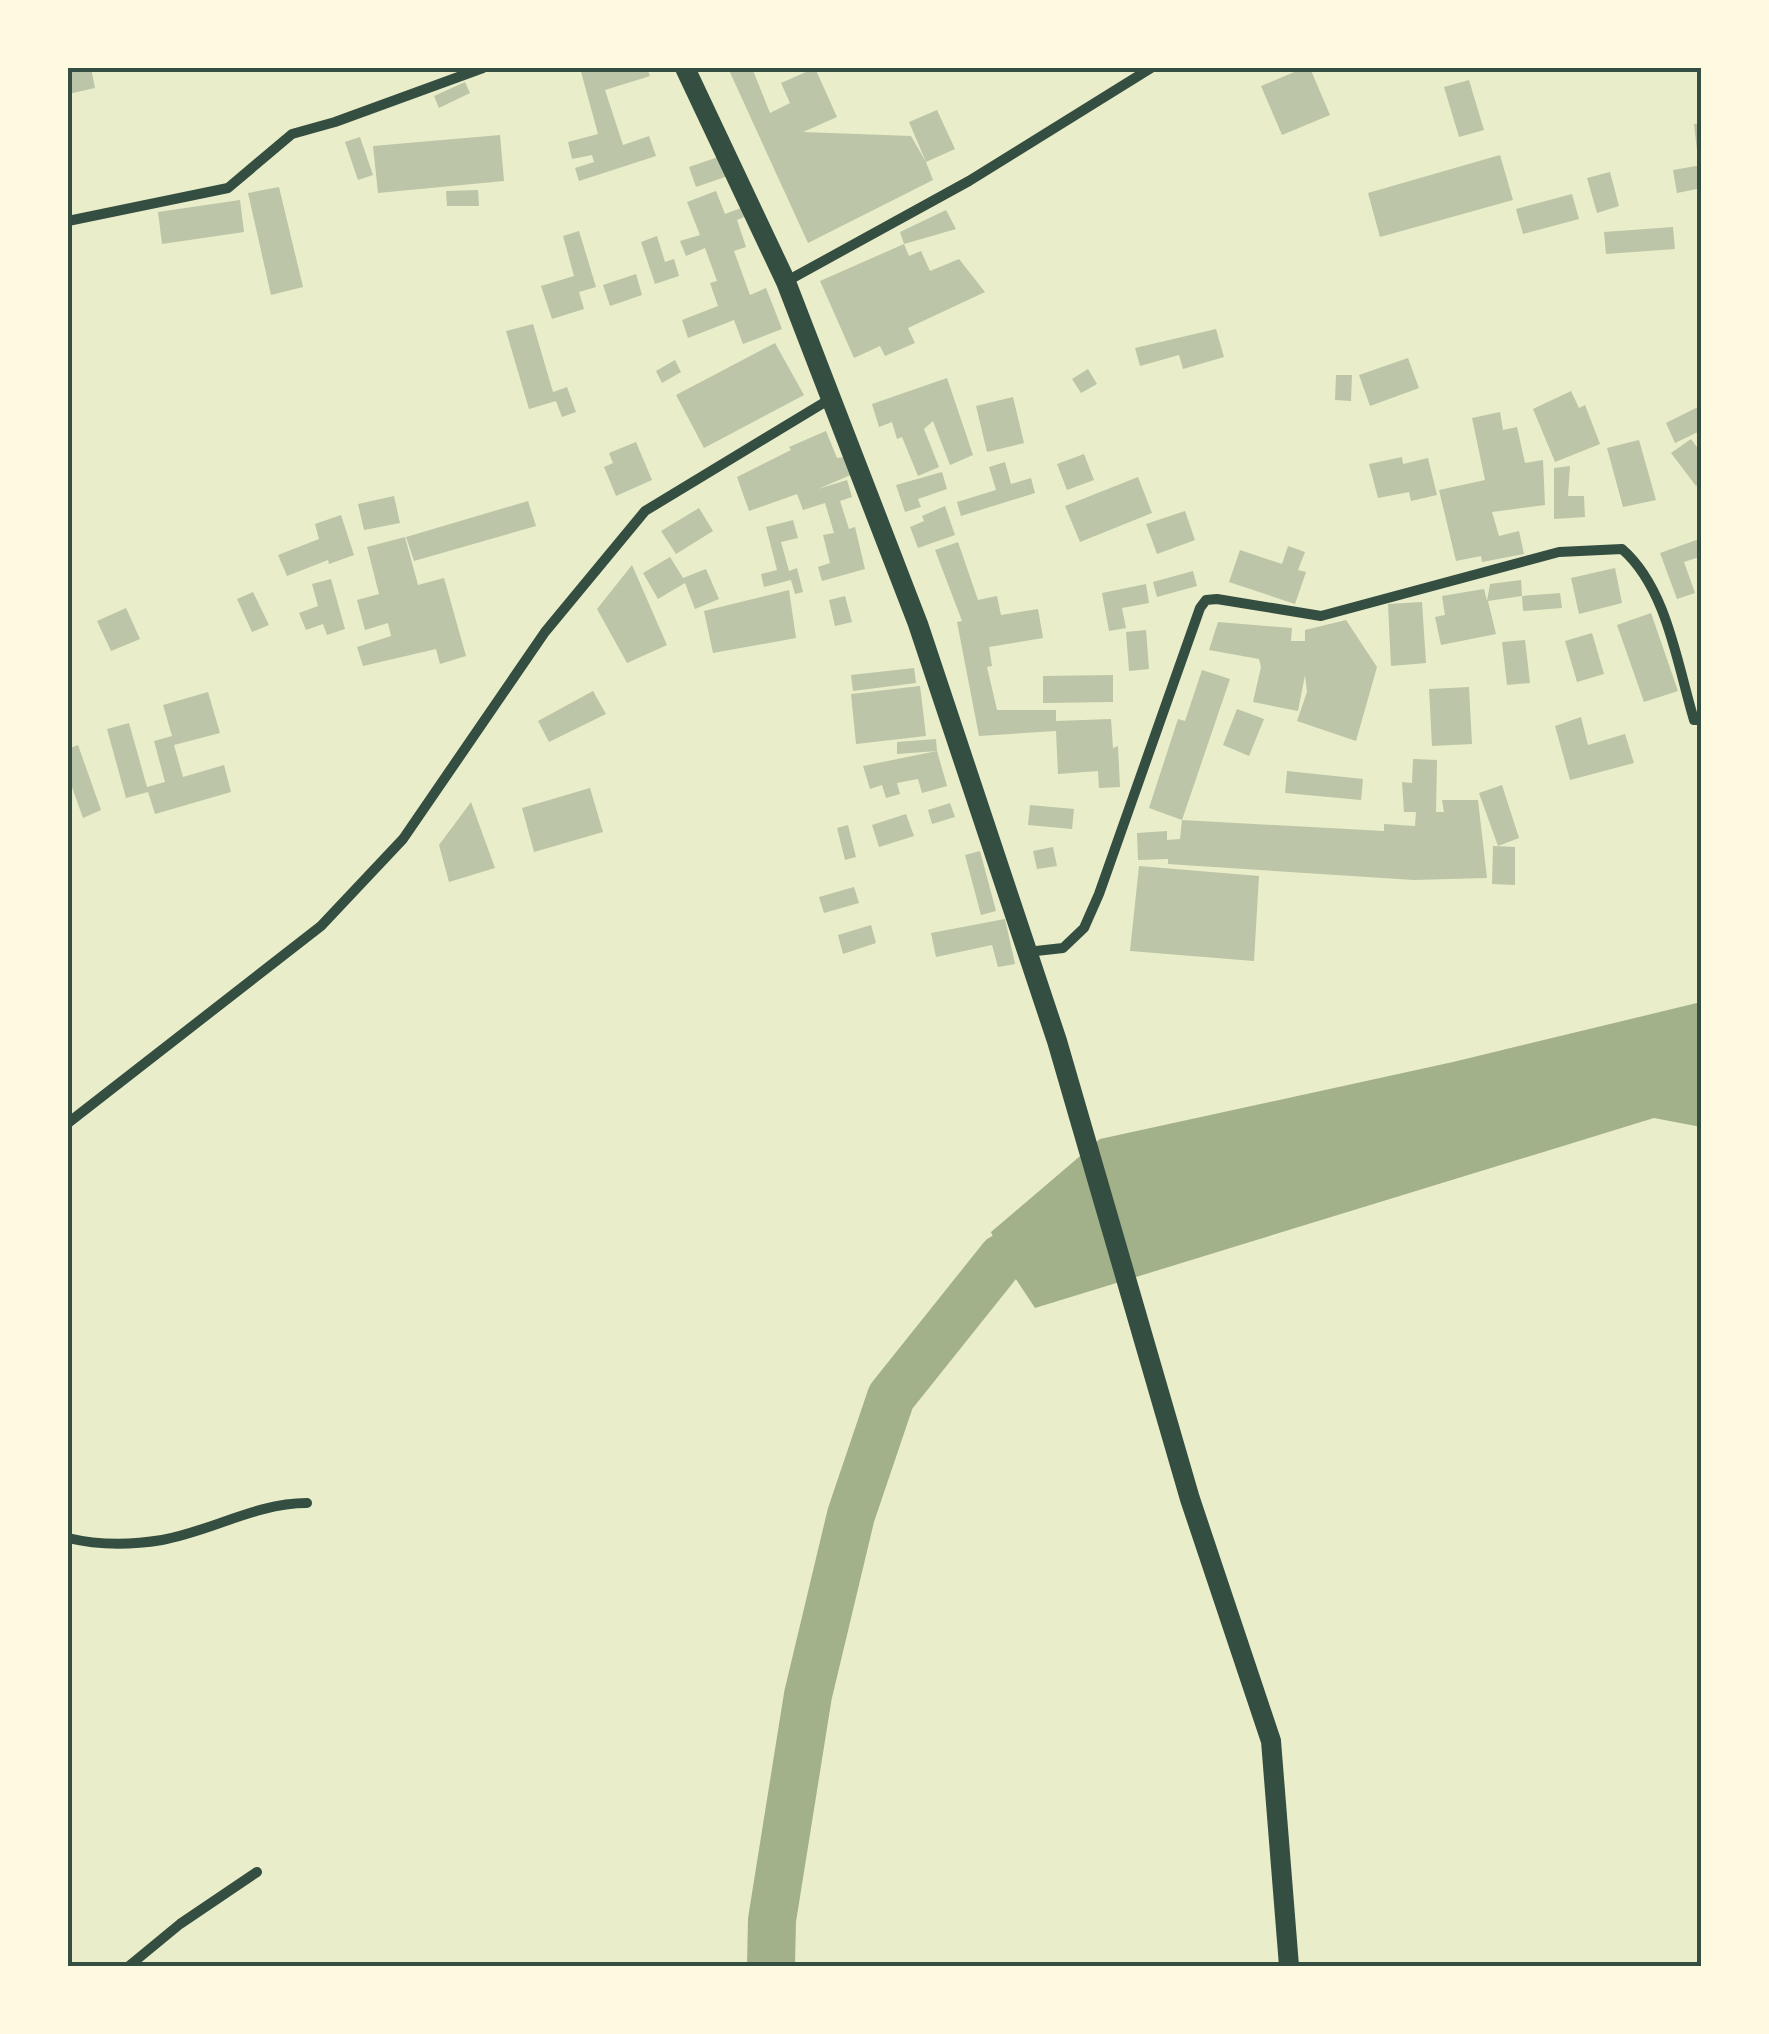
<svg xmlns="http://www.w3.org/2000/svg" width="1769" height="2034" font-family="'Playfair Display',serif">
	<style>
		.water { fill: #a3b18a }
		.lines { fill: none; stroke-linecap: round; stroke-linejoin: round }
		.river { stroke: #a3b18a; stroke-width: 48 }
		.building { fill: #bcc5a7 }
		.minor { stroke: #344e41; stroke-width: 10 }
		.primary { stroke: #344e41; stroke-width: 20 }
		.neatline { fill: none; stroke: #344e41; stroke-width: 4 }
	</style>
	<rect width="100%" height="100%" fill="#e9edc9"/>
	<path class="water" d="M1701 1002V1127L1654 1118 1035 1308 1002 1258 991 1232 1100 1139 1453 1062Z"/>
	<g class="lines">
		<path class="river" d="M771 1966 772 1920 808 1695 851 1515 891 1397 1002 1258 1062 1233"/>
	</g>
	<path class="building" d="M68 68H91L95 88 68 94Z
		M580 68H647L650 76 605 90 623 145 649 136 656 156 579 181 575 168 594 162 592 155 572 159 568 142 598 134Z
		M728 68H752L770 113 790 103 781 83 815 68 837 117 803 132 911 136 926 162 909 122 937 110 955 149 926 162 933 180 808 243Z
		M1304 68H1310L1330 115 1282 135 1261 86Z
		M1469 80 1484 130 1459 137 1444 87Z
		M465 82 470 93 439 108 434 96Z
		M1702 123V150H1697L1694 124Z
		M500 135 504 181 378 193 373 146Z
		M360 137 373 175 358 180 345 142Z
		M724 155 731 175 696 187 689 167Z
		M1500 155 1513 200 1380 237 1368 193Z
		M1702 165V188L1677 193 1673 170Z
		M1610 172 1619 206 1597 213 1587 178Z
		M279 187 303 287 271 295 248 193Z
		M478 190 479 206H447L446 191Z
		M716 191 725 214 741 208 744 217 737 220 746 247 734 251 750 295 766 288 782 329 743 344 734 320 688 338 682 320 718 306 710 283 717 281 705 248 686 256 680 241 700 235 687 202Z
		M1572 194 1579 219 1523 234 1516 209Z
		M240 200 244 232 162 244 158 212Z
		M946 210 956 229 904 244 900 232Z
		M1673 227 1675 249 1606 254 1604 232Z
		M579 231 596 287 579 292 584 309 552 319 541 286 574 276 563 236Z
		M657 236 665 262 674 259 679 276 655 284 641 242Z
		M904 244 909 256 921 251 930 271 959 259 985 292 908 328 915 343 885 356 880 346 854 358 820 281Z
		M636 274 642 295 610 306 603 285Z
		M533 324 553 392 567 387 576 412 562 417 556 401 529 409 506 331Z
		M1216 329 1224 357 1183 369 1179 355 1140 366 1135 348Z
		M775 343 804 395 704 448 676 395Z
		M1408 358 1419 388 1370 406 1359 375Z
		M675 360 681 372 662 383 656 371Z
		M1088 369 1097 384 1081 393 1072 379Z
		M1336 375H1352L1351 401 1335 400Z
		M947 378 973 455 950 465 933 421 924 429 939 467 918 476 902 437 897 439 892 422 879 427 872 404Z
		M1571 391 1579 408 1585 405 1600 444 1555 462 1533 409Z
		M1013 397 1024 443 987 452 976 406Z
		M1702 405V430L1675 443 1666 423Z
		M1500 412 1503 430 1517 427 1525 463 1543 460 1545 505 1492 512 1499 536 1519 531 1524 554 1482 562 1481 556 1456 561 1439 490 1485 480 1472 418Z
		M826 431 837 458 846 457 853 474 818 489 847 480 852 497 840 501 849 529 855 527 865 569 822 581 818 567 830 563 823 535 834 533 825 503 803 510 797 494 749 511 737 477 791 450 789 447Z
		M1691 439 1702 454V482L1696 486 1671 453Z
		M1639 440 1656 500 1623 507 1607 448Z
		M636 442 652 480 616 496 604 467 613 463 609 453Z
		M1084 454 1094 480 1067 490 1057 464Z
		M1402 457 1403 464 1428 458 1437 495 1411 501 1409 492 1378 498 1369 464Z
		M1005 462 1011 484 1031 478 1035 493 961 516 957 502 996 490 989 467Z
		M1570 466 1568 496H1584L1585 517 1554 519V468Z
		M942 472 947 489 918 499 921 507 905 512 896 485Z
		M1138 477 1152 513 1080 542 1065 506Z
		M394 496 400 523 364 530 358 504Z
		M528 501 536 526 414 561 406 537Z
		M945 506 955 535 918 548 910 527 924 521 922 516Z
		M699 508 713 531 676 554 661 531Z
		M1185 511 1195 540 1157 554 1146 524Z
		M341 515 354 555 329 564 328 560 287 576 278 555 319 539 315 524Z
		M793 520 798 538 781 542 789 571 797 568 803 592 795 594 791 580 764 587 761 574 777 570 766 527Z
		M405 537 418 585 444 578 466 656 440 664 436 649 363 666 357 647 391 636 388 623 365 630 357 600 379 594 367 547Z
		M1702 538V556L1684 562 1695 593 1677 599 1660 553Z
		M958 542 978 600 997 596 1001 615 1038 609 1043 638 989 647 992 666 987 667 997 710H1056V721L1111 719 1113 748 1118 746 1120 787 1099 788 1098 771 1058 774 1056 731 979 736 957 622 962 621 935 550Z
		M1288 546 1305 552 1298 570 1306 572 1295 604 1229 582 1240 550 1282 564Z
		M670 557 683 578 706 569 719 599 695 609 685 583 658 599 643 573Z
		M632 565 667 645 627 663 597 609Z
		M1615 568 1622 603 1579 614 1571 578Z
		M1193 571 1197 586 1157 597 1153 582Z
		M331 579 345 629 327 635 323 624 306 630 299 613 318 606 312 584Z
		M1521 580 1522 596 1488 601 1496 634 1441 645 1435 617 1445 615 1442 596 1484 589 1487 601 1490 584Z
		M1146 584 1149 603 1122 608 1126 628 1109 631 1102 593Z
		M789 590 796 638 713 653 704 611Z
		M253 592 269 625 252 632 237 599Z
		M1560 593 1562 608 1523 611 1522 596Z
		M845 596 852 622 835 626 829 600Z
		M1422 602 1426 663 1391 666 1388 604Z
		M126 608 140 639 111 651 97 621Z
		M1651 613 1678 691 1644 702 1617 625Z
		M1346 620 1377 667 1356 741 1297 721 1307 692 1305 675 1298 711 1253 702 1261 667 1259 659 1209 650 1218 622 1292 628 1291 641H1305V630Z
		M1146 630 1149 669 1129 671 1126 632Z
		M1592 633 1604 674 1577 682 1565 641Z
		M1525 640 1530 683 1507 685 1502 642Z
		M914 668 916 683 853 691 851 675Z
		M1202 670 1230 679 1182 820 1149 808 1178 719 1185 721Z
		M1113 675V702L1043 703V676Z
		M920 686 926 736 856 744 851 694Z
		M1469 687 1472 744 1432 746 1429 689Z
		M593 691 606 714 549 742 538 721Z
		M208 692 220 733 174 745 183 777 224 765 231 792 155 814 148 792 126 798 107 729 129 723 147 787 165 782 154 741 172 736 163 705Z
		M1237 709 1264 719 1249 756 1223 745Z
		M1581 717 1588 745 1625 734 1634 763 1570 780 1555 726Z
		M936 739 937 751 897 754V742Z
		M78 745 101 810 83 818 68 776V749Z
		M937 751 947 786 922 793 918 779 897 783 900 794 886 798 882 785 870 789 863 766Z
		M1413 759 1437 760 1436 812H1444L1442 800H1478L1487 878 1414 880 1168 864V859L1138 860 1137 833 1167 831V840L1180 839 1182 820 1384 831V824L1415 826 1416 812H1404L1402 782 1412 783Z
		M1287 771 1363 779 1361 800 1285 793Z
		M1502 785 1519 838 1498 846 1479 793Z
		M590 788 603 832 534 852 522 808Z
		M471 802 495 868 449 882 439 845Z
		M950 803 955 817 932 824 928 810Z
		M1030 805 1074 809 1072 829 1028 825Z
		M906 814 914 836 879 847 872 825Z
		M848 825 856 857 845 860 837 828Z
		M1493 846 1515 847V885L1492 884Z
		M1053 847 1057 866 1037 869 1033 851Z
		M980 851 996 911 981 915 965 855Z
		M1139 866 1259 876 1254 961 1130 951Z
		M854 887 859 903 824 913 819 897Z
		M1005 919 1015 964 998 967 992 945 936 957 931 933Z
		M871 925 876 943 843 954 838 935Z"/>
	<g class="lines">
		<path class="minor" d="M68 221 228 188 292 134 335 122 483 68
			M787 281 969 181 1151 68
			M1027 952 1063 948 1084 928 1099 894 1200 608 1206 600 1217 599 1321 616 1559 552 1622 549C1667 588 1677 664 1694 720H1702
			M68 1123 321 926 403 839 545 632 645 511 830 399
			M68 1538C97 1545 131 1545 162 1540 212 1531 256 1503 307 1503
			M129 1966 180 1924 257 1872"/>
		<path class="primary" d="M685 68 786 282 918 624 1057 1041 1190 1499 1271 1741 1289 1966"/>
	</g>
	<rect width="1769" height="2034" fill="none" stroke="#fefae0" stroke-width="140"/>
	<rect x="70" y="70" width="1629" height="1894" class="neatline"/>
</svg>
